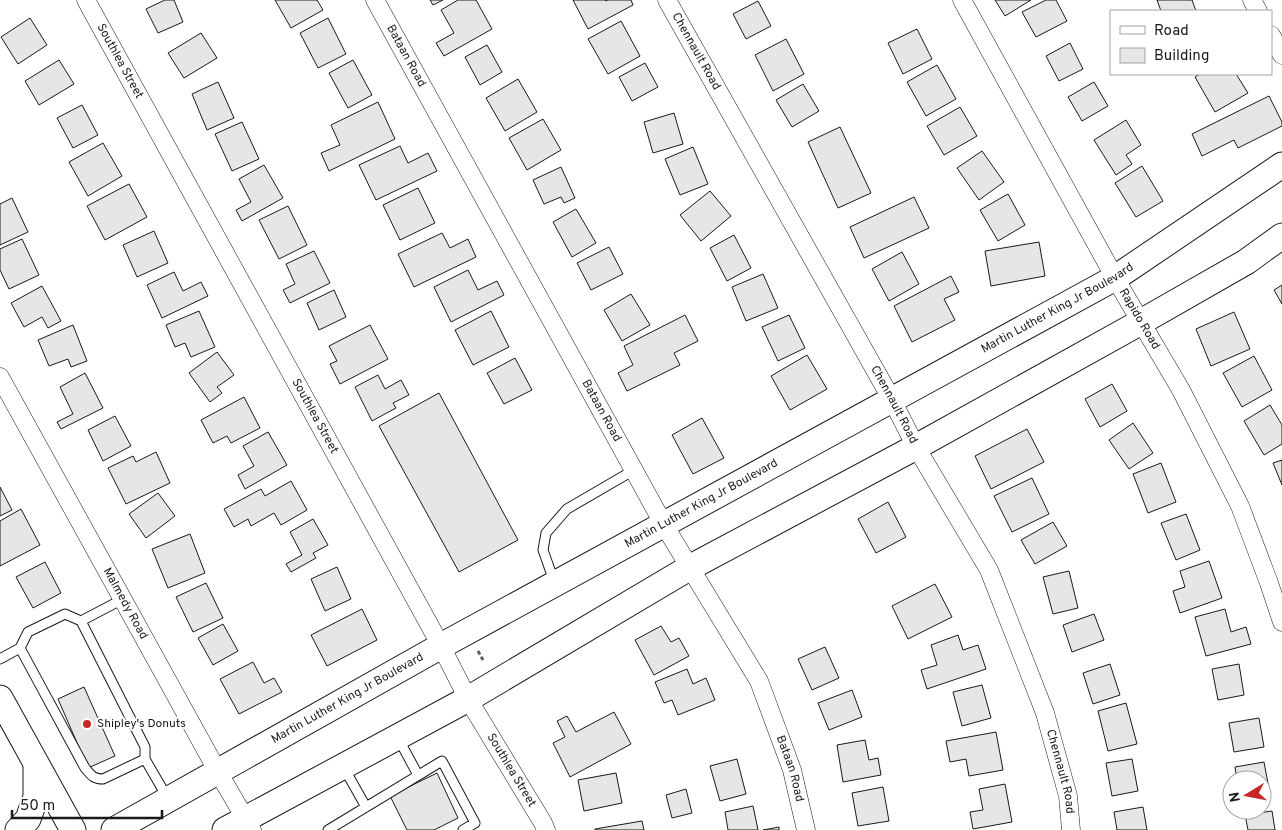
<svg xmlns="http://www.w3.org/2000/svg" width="1282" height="830" font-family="Overpass,sans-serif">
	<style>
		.building { fill: #e6e6e6; stroke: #1a1a1a }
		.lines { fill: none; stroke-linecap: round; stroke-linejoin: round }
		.lane-casing { stroke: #1a1a1a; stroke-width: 11 }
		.street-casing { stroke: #1a1a1a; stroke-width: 19 }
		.secondary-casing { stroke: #1a1a1a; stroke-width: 27 }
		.path { stroke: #5f5f5f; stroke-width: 3; stroke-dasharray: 4 2.5; stroke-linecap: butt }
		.lane { stroke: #fff; stroke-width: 9 }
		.street { stroke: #fff; stroke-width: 18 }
		.secondary { stroke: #fff; stroke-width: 25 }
		.poi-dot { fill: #c62828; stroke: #fff; stroke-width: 2 }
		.labels { text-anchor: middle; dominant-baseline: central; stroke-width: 4; stroke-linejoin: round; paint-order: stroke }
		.street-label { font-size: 12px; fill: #1a1a1a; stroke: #fff }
		.poi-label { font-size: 12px; fill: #1a1a1a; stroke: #fff; text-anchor: start }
	</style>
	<rect width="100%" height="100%" fill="#fff"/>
	<path class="building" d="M165 0H174L183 22 158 33 146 9Z
		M275 0H317L323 10 291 28Z
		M430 0H443L433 5Z
		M458 0H476L492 29 444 56 436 43 454 33 441 10Z
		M573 0H605L606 1 608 0H631L633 5 588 29Z
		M995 0H1031L1005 16Z
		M1046 0H1056L1067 21 1036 37 1022 12Z
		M1157 0H1192L1196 11H1161Z
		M758 1 771 26 746 39 733 14Z
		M30 18 47 45 18 64 1 37Z
		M328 18 346 54 318 68 300 33Z
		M621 21 640 56 608 74 588 39Z
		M917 29 932 59 903 74 888 43Z
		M201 33 217 58 184 78 168 53Z
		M786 39 804 74 773 91 755 55Z
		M1070 43 1083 69 1059 81 1046 56Z
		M487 45 502 72 480 85 465 57Z
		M59 60 74 84 39 105 25 81Z
		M353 60 372 95 348 108 329 73Z
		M645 63 658 87 632 101 619 77Z
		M937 65 956 99 926 116 907 82Z
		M1200 74H1236L1248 93 1215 112 1195 77Z
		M518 79 537 112 505 131 486 98Z
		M218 82 234 118 207 130 192 94Z
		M1094 82 1108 106 1082 121 1068 97Z
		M803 84 819 111 792 127 776 100Z
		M1269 96 1282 122V126L1238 148 1234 140 1202 156 1192 134Z
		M378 102 395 139 329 171 321 153 340 145 331 125Z
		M82 105 98 135 73 148 57 118Z
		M960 107 977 136 944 155 927 126Z
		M674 113 683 144 653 153 644 122Z
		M543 119 561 150 527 170 509 138Z
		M1126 120 1141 145 1126 155 1132 164 1116 175 1094 140Z
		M242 122 259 159 232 171 215 134Z
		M840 127 871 193 838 208 808 142Z
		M103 143 122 176 88 196 69 162Z
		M400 146 408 163 428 153 437 171 376 200 359 165Z
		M693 147 708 184 680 195 665 159Z
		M982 151 1004 182 979 200 957 168Z
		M264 165 283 198 242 221 236 210 251 202 239 179Z
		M1142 166 1163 201 1136 217 1115 183Z
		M561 167 575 198 564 203 561 197 544 204 533 180Z
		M129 184 147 217 105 240 87 206Z
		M418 188 435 223 400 240 383 205Z
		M710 191 731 216 701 241 680 215Z
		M1008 194 1025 225 998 241 980 210Z
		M914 197 929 228 864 258 850 227Z
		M12 198 28 232 0 245V204Z
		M288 206 307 245 279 259 259 220Z
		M576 209 596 243 572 257 553 222Z
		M154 231 168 263 137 277 123 245Z
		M442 233 450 248 468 239 476 257 414 287 398 254Z
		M734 235 751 268 727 281 710 248Z
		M22 239 39 275 9 289 0 270V249Z
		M1039 242 1045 276 991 286 985 251Z
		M609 247 623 274 591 290 577 263Z
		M314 251 330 283 290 303 283 290 295 284 286 264Z
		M902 252 919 284 889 301 872 269Z
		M468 270 478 290 497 281 504 295 451 322 434 287Z
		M174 272 183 291 201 282 208 296 162 318 147 285Z
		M763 274 778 308 746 321 732 287Z
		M951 276 959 292 944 299 955 320 912 342 894 306Z
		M1282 285V304L1274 290Z
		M42 286 61 321 48 328 42 317 24 327 11 303Z
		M334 290 346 317 319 330 307 303Z
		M631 294 650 325 622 341 604 310Z
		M199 311 215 347 191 357 185 343 175 347 166 325Z
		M491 311 509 347 473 365 455 330Z
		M1234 312 1250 349 1211 366 1196 329Z
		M685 315 698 341 674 353 680 365 627 391 618 373 633 365 624 346Z
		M789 315 805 348 778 361 762 327Z
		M73 325 87 361 71 367 68 359 49 366 38 340Z
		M370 325 388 359 340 384 330 364 337 361 329 346Z
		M217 352 234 375 217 387 222 393 210 402 189 373Z
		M807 355 827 389 790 410 771 376Z
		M1254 356 1272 390 1242 407 1223 373Z
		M515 358 532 390 504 404 487 373Z
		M85 373 103 408 61 429 57 422 73 414 60 387Z
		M378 375 385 389 401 380 409 395 393 403 396 408 372 421 355 387Z
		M1112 384 1127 411 1100 427 1085 399Z
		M439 393 518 540 459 572 379 426Z
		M244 397 260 428 231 443 227 436 213 443 201 420Z
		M1270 405 1282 425V444L1264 455 1244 421Z
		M115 416 131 446 103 461 88 430Z
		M702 418 724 458 693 474 672 435Z
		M1133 423 1153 453 1129 469 1109 440Z
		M1027 429 1044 462 991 489 975 456Z
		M268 432 287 465 245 489 238 475 254 466 243 446Z
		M156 452 170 483 126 504 108 468 133 456 136 462Z
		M1282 460V485L1273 463Z
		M1161 463 1176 502 1148 513 1133 474Z
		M1032 478 1049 514 1012 532 994 496Z
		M291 481 307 510 281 525 274 513 251 526 248 519 234 527 224 509 261 489 265 496Z
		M0 487 12 510 0 516Z
		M158 493 175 516 146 538 129 514Z
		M888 502 906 537 876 553 858 519Z
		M21 509 40 545 0 566V521Z
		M1186 514 1200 550 1176 560 1161 523Z
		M313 519 328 545 313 553 316 558 291 572 286 564 302 555 290 532Z
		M1053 522 1067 546 1035 564 1021 540Z
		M190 534 205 573 168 588 152 549Z
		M1209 561 1222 598 1180 613 1173 591 1185 587 1180 571Z
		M45 562 61 593 33 608 16 577Z
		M337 567 351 599 325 611 311 579Z
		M1069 571 1078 608 1053 614 1043 577Z
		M206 583 223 618 193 632 176 597Z
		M935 584 952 617 908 639 892 606Z
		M362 609 377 640 327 666 311 635Z
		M1225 609 1231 632 1246 627 1251 644 1206 656 1195 617Z
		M1094 614 1104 640 1072 652 1063 625Z
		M223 624 238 651 213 665 198 638Z
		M661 626 671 642 679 638 689 656 654 675 635 640Z
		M958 635 963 650 978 645 986 669 927 689 921 670 937 665 931 645Z
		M825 647 839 678 812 690 798 659Z
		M253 662 264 683 274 678 282 692 239 714 220 679Z
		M1110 664 1120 695 1093 704 1083 673Z
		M1239 664 1244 695 1218 700 1212 669Z
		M687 669 693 684 706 678 715 700 678 715 672 700 664 703 655 682Z
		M982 685 991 718 962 726 953 692Z
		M84 687 115 756 88 768 58 699Z
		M852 690 862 717 829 730 818 703Z
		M1126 703 1137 744 1108 751 1098 711Z
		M614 712 631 744 570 777 553 743 565 737 557 721 567 716 576 732Z
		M1259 718 1264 747 1234 752 1229 723Z
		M996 732 1003 770 969 776 966 759 950 762 946 741Z
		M865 740 869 760 878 758 881 775 843 782 837 745Z
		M737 759 746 794 720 801 710 766Z
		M1132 759 1138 791 1112 796 1106 763Z
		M1264 762 1269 789 1262 790V780H1237L1235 767Z
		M437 773 458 818 434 830H407L390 796Z
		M616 773 622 803 584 811 578 780Z
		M1005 784 1012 822 973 829 970 812 983 810 979 789Z
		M883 787 889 821 858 826 852 793Z
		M686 789 692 813 672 818 666 795Z
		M753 806 758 830H728L725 812Z
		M1143 807 1147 830H1117L1114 812Z
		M1272 811 1275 830H1248L1245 815Z
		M642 821 644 830H595V829Z
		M779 827V830H763Z"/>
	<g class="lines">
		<defs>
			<path id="lane" d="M554 581 543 550 546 533 567 509 634 470
				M81 621 145 747V759
				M20 648 85 768C91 775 93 779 103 779L145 759 167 797
				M0 659 20 648 28 632 65 614 81 621 123 599
				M398 738 418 775
				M344 768 366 807
				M328 830 442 761 475 823 463 830"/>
			<g id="street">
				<path id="s1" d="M86 0 441 646 468 699 543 823 546 830"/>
				<path id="s2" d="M375 0 664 525 759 681 792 770 806 830"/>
				<path id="s3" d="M667 0 892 400 916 447 989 570 1045 713 1068 796 1071 830"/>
				<path id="s4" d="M962 0 1115 278 1181 390 1240 506 1269 583 1282 622"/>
				<path d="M1252 0 1258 11"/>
				<path d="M1271 35 1282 55"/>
				<path id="s5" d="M0 377 218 772 252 830"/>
			</g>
			<g id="secondary">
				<path d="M0 698 73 830"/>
				<path d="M18 830 28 819 36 797V765"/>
				<path id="s6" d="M114 830 441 646 1115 278 1282 165"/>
				<path d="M225 830 468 699 689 568 916 447 1141 322 1246 262 1282 236"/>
			</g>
		</defs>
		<use href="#lane" class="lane-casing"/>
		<use href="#street" class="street-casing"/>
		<use href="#secondary" class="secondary-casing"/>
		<path class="path" d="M478 651 483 660"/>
		<use href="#lane" class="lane"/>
		<use href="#street" class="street"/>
		<use href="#secondary" class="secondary"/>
	</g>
	<circle class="poi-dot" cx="87" cy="724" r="5"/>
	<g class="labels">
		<g class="street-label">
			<text stroke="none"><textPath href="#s3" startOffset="59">Chennault Road</textPath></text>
			<text stroke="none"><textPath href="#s2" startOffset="64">Bataan Road</textPath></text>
			<text stroke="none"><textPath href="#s1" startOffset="70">Southlea Street</textPath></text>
			<text stroke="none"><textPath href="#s6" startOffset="1078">Martin Luther King Jr Boulevard</textPath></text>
			<text stroke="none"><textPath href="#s4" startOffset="365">Rapido Road</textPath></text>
			<text stroke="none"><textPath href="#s3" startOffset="464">Chennault Road</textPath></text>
			<text stroke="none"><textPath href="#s2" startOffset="469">Bataan Road</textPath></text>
			<text stroke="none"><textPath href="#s1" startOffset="475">Southlea Street</textPath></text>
			<text stroke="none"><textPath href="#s6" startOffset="672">Martin Luther King Jr Boulevard</textPath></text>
			<text stroke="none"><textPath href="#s5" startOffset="259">Malmedy Road</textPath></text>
			<text stroke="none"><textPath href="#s6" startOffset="268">Martin Luther King Jr Boulevard</textPath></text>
			<text stroke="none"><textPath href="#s2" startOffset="875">Bataan Road</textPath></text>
			<text stroke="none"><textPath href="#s1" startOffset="880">Southlea Street</textPath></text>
			<text stroke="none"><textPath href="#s3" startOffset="869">Chennault Road</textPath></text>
		</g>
		<g class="poi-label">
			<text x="97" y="724">Shipley's Donuts</text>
		</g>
	</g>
	<rect x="1110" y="10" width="162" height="65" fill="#ffffff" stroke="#a3a3a3"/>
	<rect x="1120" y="26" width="25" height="8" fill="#ffffff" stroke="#a3a3a3"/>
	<text x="1154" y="35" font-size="15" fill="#1a1a1a">Road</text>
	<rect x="1120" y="48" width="25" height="15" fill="#e6e6e6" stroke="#a3a3a3"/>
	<text x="1154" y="60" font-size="15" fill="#1a1a1a">Building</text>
	<g transform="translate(1247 795) rotate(260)"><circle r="24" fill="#ffffff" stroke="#a3a3a3"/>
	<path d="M0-4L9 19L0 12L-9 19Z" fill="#c62828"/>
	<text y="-8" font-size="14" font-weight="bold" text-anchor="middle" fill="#1a1a1a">N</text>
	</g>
	<path d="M12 810v8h150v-8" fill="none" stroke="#1a1a1a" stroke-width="2.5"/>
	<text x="20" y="810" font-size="15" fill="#1a1a1a" stroke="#ffffff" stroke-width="4" paint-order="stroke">50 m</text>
</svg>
